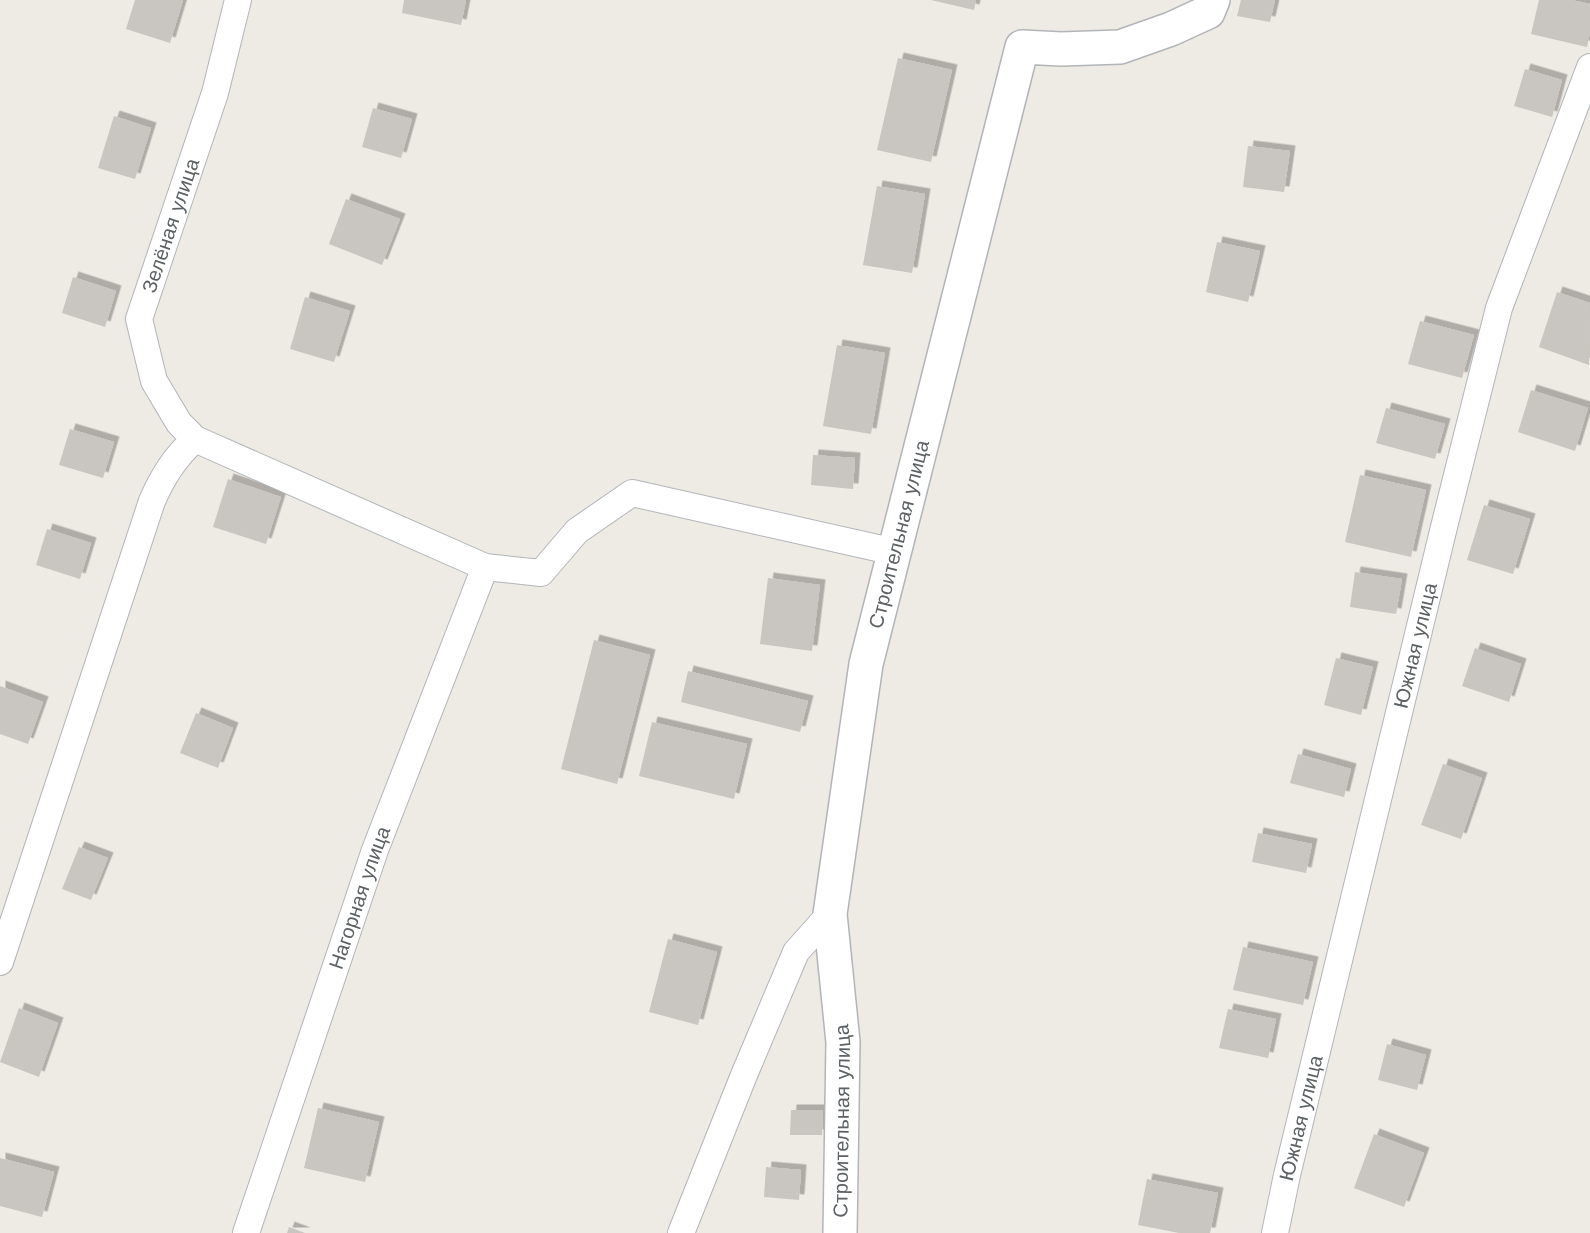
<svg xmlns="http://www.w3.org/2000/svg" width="1590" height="1233" font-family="'Work Sans',sans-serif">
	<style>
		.building { fill: #c9c5c0; filter: url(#shadow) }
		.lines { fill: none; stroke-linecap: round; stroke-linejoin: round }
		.street-casing { stroke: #b1b6b9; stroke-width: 28 }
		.secondary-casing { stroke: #b1b5b9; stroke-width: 36 }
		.street { stroke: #fff; stroke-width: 26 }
		.secondary { stroke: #fff; stroke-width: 33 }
		.labels { text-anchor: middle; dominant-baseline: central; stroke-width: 4.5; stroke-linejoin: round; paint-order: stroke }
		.street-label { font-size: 20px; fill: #5c6164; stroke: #fff }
	</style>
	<defs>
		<filter id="shadow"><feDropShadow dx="5.5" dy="-5.5" stdDeviation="0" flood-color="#0004"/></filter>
	</defs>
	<rect width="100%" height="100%" fill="#eeeae4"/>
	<path class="building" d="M135 0H183L170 43 126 29Z
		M404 0H466L461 25 402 13Z
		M931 0H976L974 10Z
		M1241 0H1275L1270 22 1237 16Z
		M1539 0H1571L1590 4V32L1587 47 1531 34Z
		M898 58 952 70 931 162 877 150Z
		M1525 69 1562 80 1552 117 1514 106Z
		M373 108 412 119 401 158 362 147Z
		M114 116 151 128 135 179 98 168Z
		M1248 146 1290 151 1284 192 1243 187Z
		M877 186 925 194 912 273 863 265Z
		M346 199 400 219 382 265 329 244Z
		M1217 242 1260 251 1248 302 1206 292Z
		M73 277 116 291 105 327 62 313Z
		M1557 292 1590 303 1589 365 1539 347Z
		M305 297 350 311 334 362 290 349Z
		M1420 321 1474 335 1462 378 1408 364Z
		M837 345 885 353 871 434 823 426Z
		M1531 390 1588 408 1575 451 1518 432Z
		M1386 408 1445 424 1435 459 1376 443Z
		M70 429 114 442 103 478 59 465Z
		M813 455 855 458 853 489 811 485Z
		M1360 475 1426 490 1411 557 1345 542Z
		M228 479 281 497 266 544 213 527Z
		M1484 505 1530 519 1513 574 1467 560Z
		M47 529 91 543 80 579 36 565Z
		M1355 572 1402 579 1396 614 1350 607Z
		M768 578 820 585 812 651 760 644Z
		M594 640 650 655 617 784 561 769Z
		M1475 648 1521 664 1509 702 1462 686Z
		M1336 658 1373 667 1361 715 1324 705Z
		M688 671 808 701 800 732 681 702Z
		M0 686 43 702 28 744 0 734Z
		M196 713 233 728 218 768 180 753Z
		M652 722 747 744 734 799 639 776Z
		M1298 754 1351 769 1344 797 1290 783Z
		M1443 764 1482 778 1461 839 1421 825Z
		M1258 833 1312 844 1306 873 1252 862Z
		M79 847 108 858 91 900 62 889Z
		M668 939 717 952 698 1025 649 1012Z
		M1243 947 1313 962 1303 1005 1233 990Z
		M19 1008 58 1023 39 1077 0 1062Z
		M1228 1009 1276 1019 1268 1058 1219 1048Z
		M1387 1044 1426 1055 1417 1090 1378 1080Z
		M318 1108 379 1122 365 1182 304 1168Z
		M791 1110H823L822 1135H790Z
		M1374 1134 1424 1153 1404 1207 1354 1188Z
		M0 1158 54 1172 42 1217 0 1206Z
		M766 1167 801 1170 799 1200 764 1197Z
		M1147 1179 1218 1193 1210 1233H1179L1138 1225Z
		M289 1227 305 1233H287Z"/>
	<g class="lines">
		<defs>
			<g id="street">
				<path id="s1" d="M195 439 179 423 154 381 139 319 215 93 238 0"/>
				<path d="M0 962 152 501C163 476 175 457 195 439L485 567 541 573 577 531 632 493 895 552"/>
				<path id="s2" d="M246 1233 375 850 485 567"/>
				<path d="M681 1233 744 1075 796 952 830 914"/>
				<path id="s3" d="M1275 1233 1287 1175 1444 527 1499 308 1590 67"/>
			</g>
			<g id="secondary">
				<path id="s4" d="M840 1233 843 1042 830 914 866 664 1022 47 1061 49 1120 47 1171 29 1208 12 1213 0"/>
			</g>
		</defs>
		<use href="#street" class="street-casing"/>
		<use href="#secondary" class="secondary-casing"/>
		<use href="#street" class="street"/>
		<use href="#secondary" class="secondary"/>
	</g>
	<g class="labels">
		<g class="street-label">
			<text stroke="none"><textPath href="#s1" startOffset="234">Зелёная улица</textPath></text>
			<text stroke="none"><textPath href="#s4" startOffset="706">Строительная улица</textPath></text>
			<text stroke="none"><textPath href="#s3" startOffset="604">Южная улица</textPath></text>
			<text stroke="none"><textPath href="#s2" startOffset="354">Нагорная улица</textPath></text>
			<text stroke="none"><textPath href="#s3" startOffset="118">Южная улица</textPath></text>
			<text stroke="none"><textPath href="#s4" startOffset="112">Строительная улица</textPath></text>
		</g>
	</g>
</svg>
